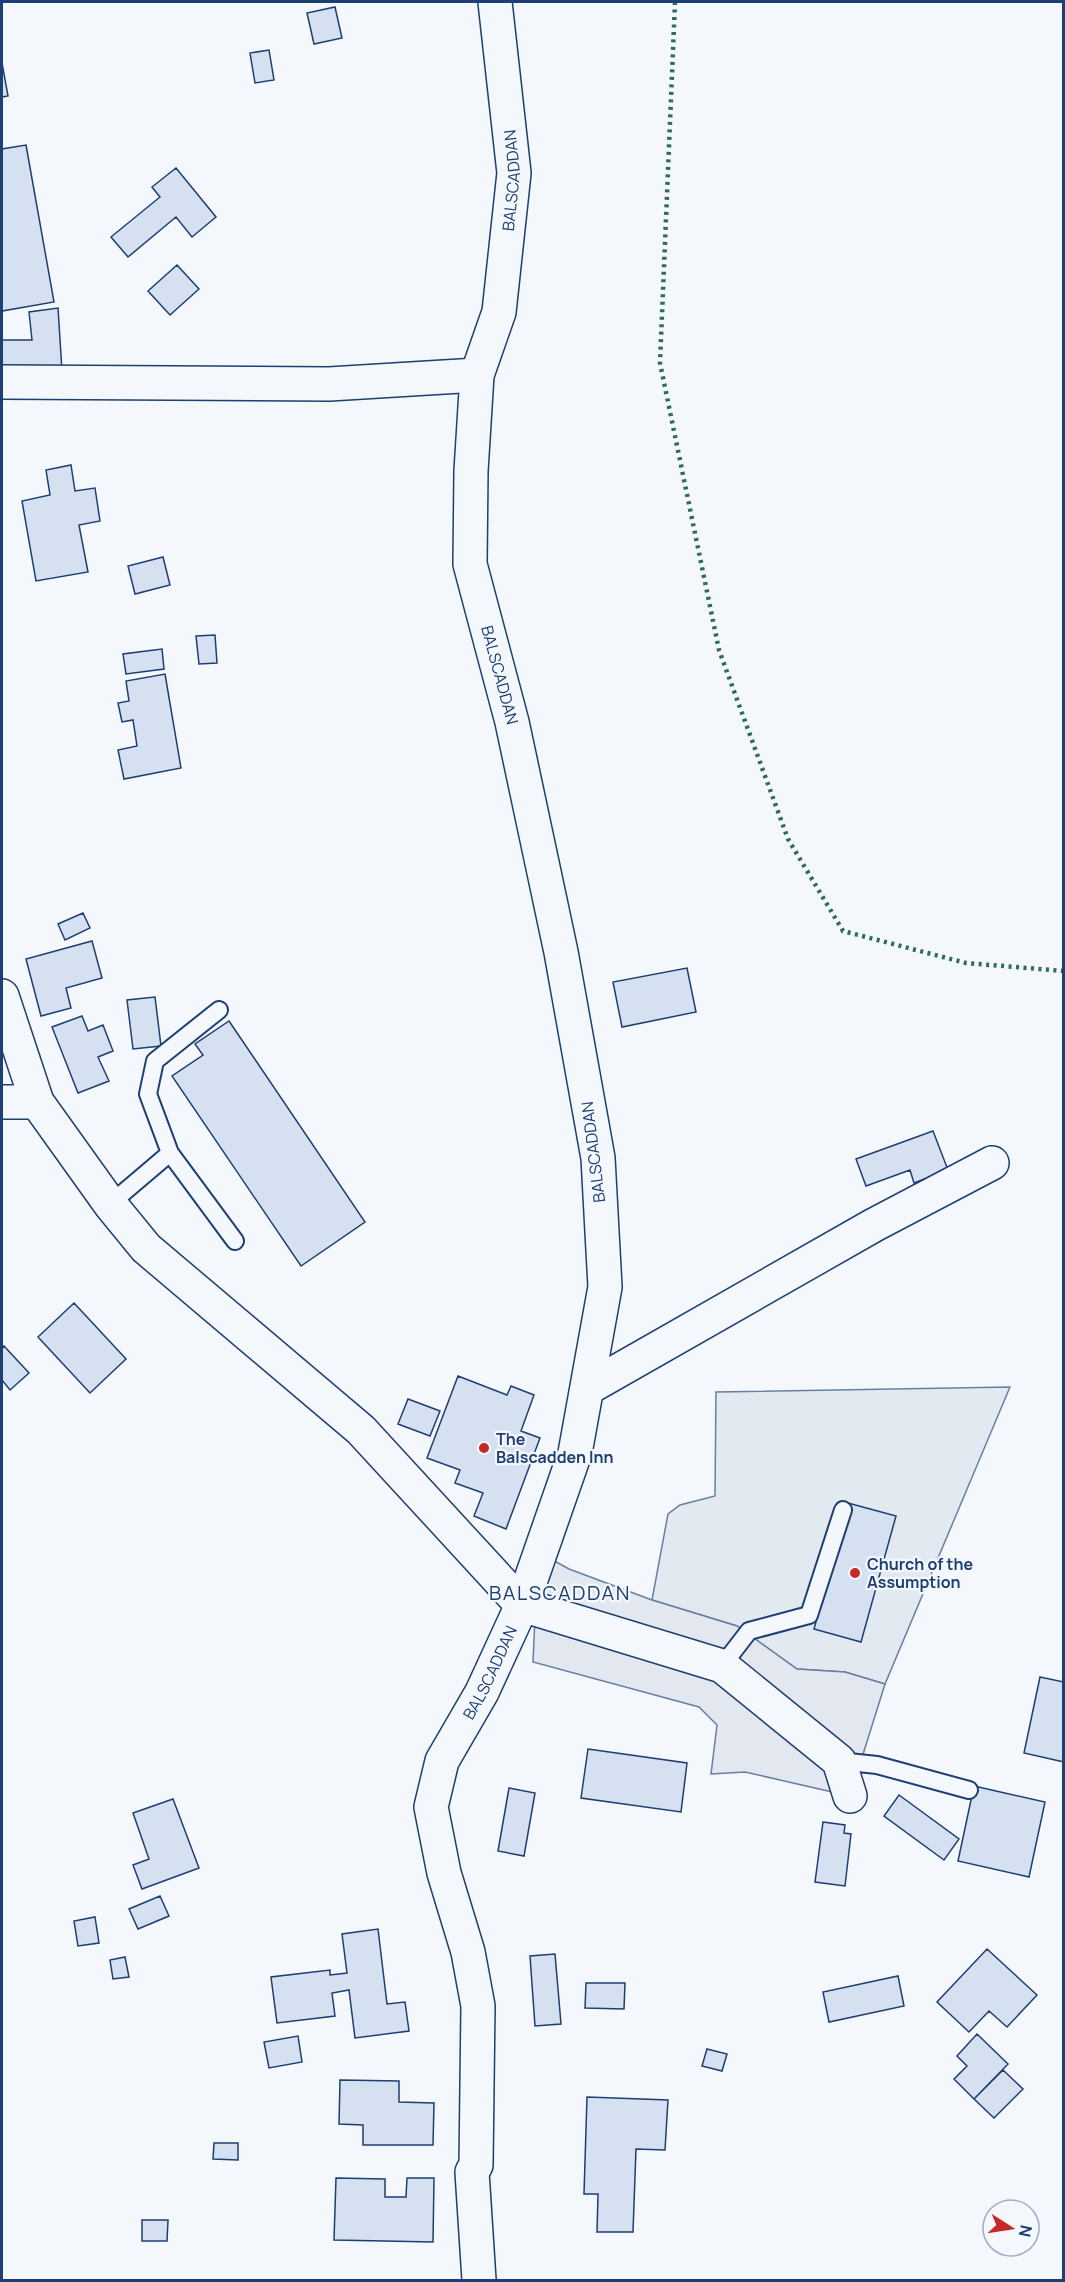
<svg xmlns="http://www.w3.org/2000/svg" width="1065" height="2282" font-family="Manrope,sans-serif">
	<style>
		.green { fill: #e3e9f0; stroke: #687fa3; stroke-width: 1.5 }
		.parking { fill: #e3e8f0; stroke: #687fa3; stroke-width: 1.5 }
		.building { fill: #d5e0f0; stroke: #1d3f73; stroke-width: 1.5 }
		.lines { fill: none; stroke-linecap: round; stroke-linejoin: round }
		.service-casing { stroke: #1d3f73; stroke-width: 20 }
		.minor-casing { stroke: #1d3f73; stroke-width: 36 }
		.service { stroke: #f4f7fb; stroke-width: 16 }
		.minor { stroke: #f4f7fb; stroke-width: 33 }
		.hedge { stroke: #2c6c60; stroke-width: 4.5; stroke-dasharray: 3 4.5; stroke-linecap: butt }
		.poi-dot { fill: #c62828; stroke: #f4f7fb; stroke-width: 2 }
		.labels { text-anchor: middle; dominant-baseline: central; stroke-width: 4.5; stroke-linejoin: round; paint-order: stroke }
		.street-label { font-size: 16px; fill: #1d3f73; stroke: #f4f7fb }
		.poi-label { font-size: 16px; font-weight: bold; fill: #1d3f73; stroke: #f4f7fb; text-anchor: start }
		.quarter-label { font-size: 20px; letter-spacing: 1.5px; fill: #1d3f73; stroke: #f4f7fb }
	</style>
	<rect width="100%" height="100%" fill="#f4f7fb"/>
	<path class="green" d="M1010 1387 885 1684 845 1672 797 1669 737 1626 652 1600 668 1514 680 1505 715 1496 716 1392Z"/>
	<path class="parking" d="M538 1552 569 1569 652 1600 737 1626 797 1669 845 1672 885 1684 850 1796 745 1772 711 1774 717 1725 699 1707 533 1662Z"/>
	<path class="building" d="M335 7 342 38 314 44 307 13Z
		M269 50 274 80 255 83 250 53Z
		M2 63 8 96 2 97Z
		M26 145 54 302 2 311V149Z
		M176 168 216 217 192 237 176 217 128 257 111 237 160 197 152 187Z
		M177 265 199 289 170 315 148 291Z
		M58 308 62 371 2 372V340H32L29 312Z
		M71 465 75 491 95 488 100 521 79 525 88 572 36 581 22 501 50 495 46 470Z
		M163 557 170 585 135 594 128 566Z
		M215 635 217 663 199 664 196 636Z
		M162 649 164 669 126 674 123 654Z
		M165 674 181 768 124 779 118 750 137 746 133 720 122 722 118 703 129 701 126 681Z
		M83 913 90 928 65 940 58 924Z
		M92 941 102 978 66 988 71 1008 41 1016 26 959Z
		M687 968 696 1012 622 1027 613 982Z
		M155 997 161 1046 133 1049 127 1000Z
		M82 1016 88 1031 103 1025 113 1051 98 1057 109 1081 78 1093 52 1027Z
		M229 1021 365 1222 301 1266 172 1076 203 1055 195 1044Z
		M933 1131 948 1170 914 1183 910 1170 866 1186 856 1159Z
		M74 1303 126 1359 90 1393 38 1337Z
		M4 1346 29 1373 10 1390 2 1380V1349Z
		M458 1376 507 1395 511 1386 534 1395 521 1431 540 1438 506 1529 474 1516 483 1493 455 1483 460 1470 427 1458Z
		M408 1399 440 1411 430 1436 398 1424Z
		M848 1503 896 1516 861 1642 814 1629Z
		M1040 1677 1064 1682V1762L1024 1753Z
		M588 1749 687 1763 681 1812 581 1798Z
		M974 1786 1045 1802 1029 1877 958 1861Z
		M509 1788 535 1793 524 1856 498 1851Z
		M899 1795 959 1839 944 1860 884 1816Z
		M173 1799 199 1868 142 1889 133 1865 149 1859 133 1813Z
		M823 1822 845 1825 844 1833 851 1834 845 1886 815 1882Z
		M160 1896 169 1916 138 1929 129 1909Z
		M95 1917 99 1943 78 1946 74 1921Z
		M378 1929 387 2004 405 2002 409 2031 355 2038 349 1990 332 1993 335 2016 277 2023 271 1977 330 1970V1975L347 1973 342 1934Z
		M987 1949 1037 1995 1007 2027 989 2011 969 2032 937 2002Z
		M555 1954 561 2024 535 2026 530 1956Z
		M125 1957 129 1977 113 1979 110 1960Z
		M898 1976 904 2006 829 2022 823 1992Z
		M586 1983H625L624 2009 585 2008Z
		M977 2034 1008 2064 974 2099 954 2079 967 2066 957 2056Z
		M298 2036 302 2062 269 2068 264 2042Z
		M707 2049 727 2054 722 2071 702 2066Z
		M1003 2070 1023 2089 994 2118 974 2099Z
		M340 2080 399 2081V2102L434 2103 433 2145H363V2125L339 2124Z
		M587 2097 668 2100 665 2150 636 2149 633 2232H597L598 2194H584Z
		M214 2143H238V2160L213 2159Z
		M336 2178 385 2179V2197H406L407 2178H434L433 2242 334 2240Z
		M142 2220H168L167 2241H142Z"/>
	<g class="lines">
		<defs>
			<path id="service" d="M219 1010 155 1061 148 1094 170 1153 235 1241
				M110 1204 170 1153
				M722 1666 749 1631 809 1615 843 1510
				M839 1761 877 1765 969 1790"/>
			<g id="minor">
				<path d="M2 382 329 384 477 375"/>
				<path d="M2 996 37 1102 110 1204 146 1248 361 1430 522 1605 722 1666 839 1761 850 1796"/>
				<path d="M2 1102H37"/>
				<path d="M588 1388 874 1225 992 1163"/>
				<path id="s1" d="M479 2280 472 2172 476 2165 478 2006 468 1952 444 1873 431 1807 442 1761 482 1692 522 1605 575 1453 605 1287 598 1158 561 952 512 722 470 564 471 471 477 375 499 312 514 173 495 2"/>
			</g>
		</defs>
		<use href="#service" class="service-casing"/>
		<use href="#minor" class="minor-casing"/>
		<use href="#service" class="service"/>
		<use href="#minor" class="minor"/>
		<path class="hedge" d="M675 2 660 363 719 650 788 839 843 931 966 963 1064 971"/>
	</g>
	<g class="poi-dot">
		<circle cx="484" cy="1448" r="6"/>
		<circle cx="855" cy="1573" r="6"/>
	</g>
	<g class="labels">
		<g class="street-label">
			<text stroke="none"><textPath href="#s1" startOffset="2158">BALSCADDAN</textPath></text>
			<text transform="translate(500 675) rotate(75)">BALSCADDAN</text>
			<text transform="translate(593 1152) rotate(-97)">BALSCADDAN</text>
			<text stroke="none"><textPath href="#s1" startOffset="628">BALSCADDAN</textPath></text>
		</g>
		<g class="poi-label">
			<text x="496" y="1439">The<tspan x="496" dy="18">Balscadden Inn</tspan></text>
			<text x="867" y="1564">Church of the<tspan x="867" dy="18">Assumption</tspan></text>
		</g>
		<g class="quarter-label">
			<text x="560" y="1592">BALSCADDAN</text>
		</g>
	</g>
	<rect width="1065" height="2282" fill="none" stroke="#1d3f73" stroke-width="6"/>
	<g transform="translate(1011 2228) rotate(102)"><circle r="28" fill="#f4f7fb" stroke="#9eadc5" stroke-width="1.5"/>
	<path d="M0-4.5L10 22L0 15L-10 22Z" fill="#c62828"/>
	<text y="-9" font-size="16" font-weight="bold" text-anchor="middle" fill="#1d3f73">N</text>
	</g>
</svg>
